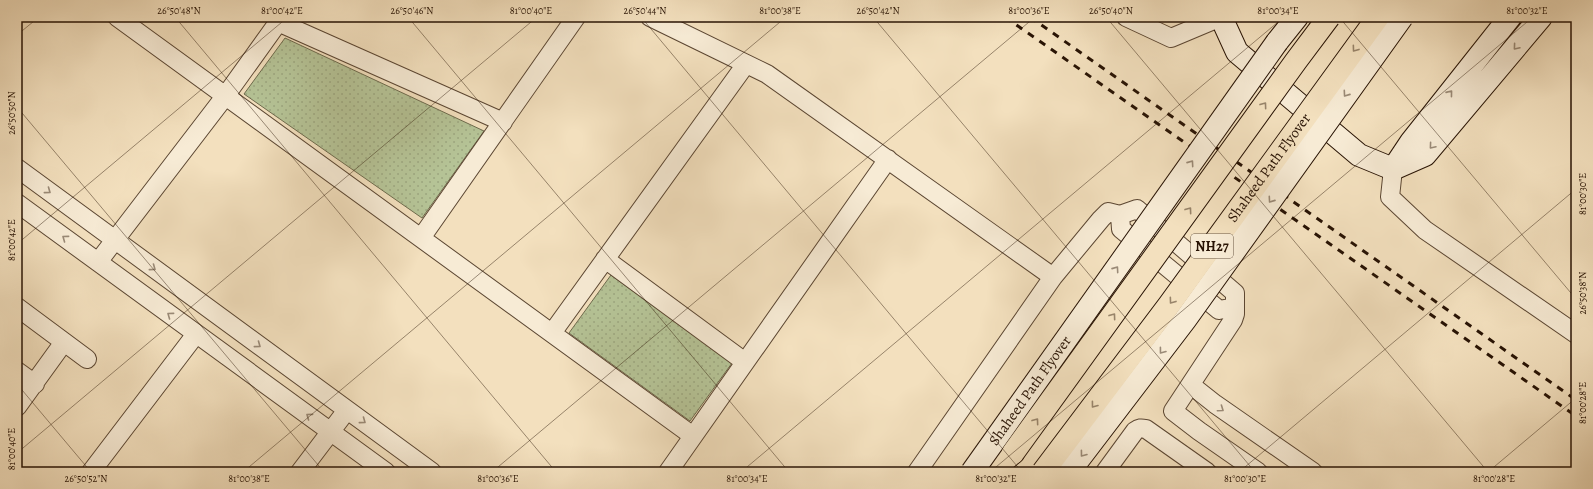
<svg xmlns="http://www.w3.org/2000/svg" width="1593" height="489" font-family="Alegreya,serif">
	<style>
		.park { fill: url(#park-dots); stroke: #6e6b4d }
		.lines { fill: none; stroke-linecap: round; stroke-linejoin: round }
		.street-casing { stroke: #5b4632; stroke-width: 20 }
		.secondary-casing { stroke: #281304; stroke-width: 24 }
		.highway-casing { stroke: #281304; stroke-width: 24 }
		.street { stroke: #f7ebd5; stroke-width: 18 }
		.secondary { stroke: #f7ebd5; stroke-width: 22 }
		.highway { stroke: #f3e0be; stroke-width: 22 }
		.rail { stroke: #281304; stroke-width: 3; stroke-dasharray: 7 7; stroke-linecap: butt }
		.secondary-bridge-casing { stroke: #281304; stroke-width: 24; stroke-linecap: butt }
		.highway-bridge-casing { stroke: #281304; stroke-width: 24; stroke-linecap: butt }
		.secondary-bridge { stroke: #f7ebd5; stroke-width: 22 }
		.highway-bridge { stroke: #f3e0be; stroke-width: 22 }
		.oneway { stroke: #9a8a77 }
		.oneway2 { stroke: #98846a }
		.ticks { fill: none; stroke: #281304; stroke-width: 1; stroke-opacity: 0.45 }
		.labels { text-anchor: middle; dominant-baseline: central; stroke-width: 3; stroke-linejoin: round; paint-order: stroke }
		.shield { fill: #f7ebd5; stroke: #665443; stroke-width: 1 }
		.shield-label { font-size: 14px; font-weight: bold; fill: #281304 }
		.street-label { font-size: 15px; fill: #281304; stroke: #f7ebd5 }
		.neatline { fill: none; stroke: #281304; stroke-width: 1.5 }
		.ticks-label { font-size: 10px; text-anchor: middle; fill: #281304 }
	</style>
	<defs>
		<pattern id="park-dots" width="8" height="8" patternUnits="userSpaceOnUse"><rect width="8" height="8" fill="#b5c396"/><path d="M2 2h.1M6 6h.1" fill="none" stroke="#9ca780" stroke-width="1.8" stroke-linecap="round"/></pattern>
	</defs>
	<rect width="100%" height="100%" fill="#f3e0be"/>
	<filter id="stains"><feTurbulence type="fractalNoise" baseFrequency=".005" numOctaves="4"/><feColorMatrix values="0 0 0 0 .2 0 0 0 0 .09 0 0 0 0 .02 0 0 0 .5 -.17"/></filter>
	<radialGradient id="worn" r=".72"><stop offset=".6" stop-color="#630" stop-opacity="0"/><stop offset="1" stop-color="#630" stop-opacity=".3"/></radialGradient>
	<path class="park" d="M285 38 484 131 422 218 244 94Z
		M611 275 732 363 690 421 569 333Z"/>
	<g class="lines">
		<defs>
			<path id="street" d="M117 17 693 436
				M650 17 767 74 1053 277
				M1126 17 1171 38 1221 17
				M278 22 503 122
				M17 168 432 472
				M1393 169 1390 197 1425 230 1576 334
				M17 203 386 472
				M1120 215 1121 229 1219 310 1235 307
				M421 238 576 17
				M605 259 745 362
				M98 262 226 95 282 17
				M17 307 87 359
				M552 333 746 64
				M17 371 35 384
				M1191 385 1215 404 1313 472
				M17 407 64 342
				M91 472 196 334
				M300 472 347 410
				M668 472 888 159
				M917 472 1053 277 1101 219 1108 212 1120 215 1137 209 1235 293V314L1233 320 1173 411 1199 431 1258 472
				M1105 472 1135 431C1139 428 1141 428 1146 429L1207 472"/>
			<path id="secondary" d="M1221 17 1237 52 1359 155 1393 169 1425 155 1541 17
				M1277 42 1297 17
				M1393 169 1411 142 1510 17"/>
			<path id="highway" d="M990 472 1013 453"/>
		</defs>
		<use href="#street" class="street-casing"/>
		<use href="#secondary" class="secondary-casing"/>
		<use href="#highway" class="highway-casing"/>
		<use href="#street" class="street"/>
		<use href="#secondary" class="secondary"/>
		<use href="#highway" class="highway"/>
		<path class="rail" d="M1005 17 1576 416
			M1030 17 1576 400"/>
		<defs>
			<g id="secondary-bridge">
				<path id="s1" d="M972 472 1277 42"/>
				<path d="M1069 472 1185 320 1402 17"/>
			</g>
			<g id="highway-bridge">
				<path d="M1013 453 1296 61 1329 17"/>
				<path id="s2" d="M1043 472 1169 305 1378 17"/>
			</g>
		</defs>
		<use href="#secondary-bridge" class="secondary-bridge-casing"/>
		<use href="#highway-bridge" class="highway-bridge-casing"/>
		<use href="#secondary-bridge" class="secondary-bridge"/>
		<use href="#highway-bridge" class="highway-bridge"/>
	</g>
	<defs><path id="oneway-chevron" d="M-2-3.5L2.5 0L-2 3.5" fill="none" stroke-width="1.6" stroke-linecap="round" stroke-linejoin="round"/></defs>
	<g class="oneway">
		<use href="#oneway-chevron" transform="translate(1516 47) rotate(130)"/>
		<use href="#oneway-chevron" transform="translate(1450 93) rotate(-51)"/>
		<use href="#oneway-chevron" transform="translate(1346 94) rotate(125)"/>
		<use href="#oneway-chevron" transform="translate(1432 146) rotate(130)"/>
		<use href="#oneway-chevron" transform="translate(1191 163) rotate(-55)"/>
		<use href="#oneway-chevron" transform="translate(48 191) rotate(36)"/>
		<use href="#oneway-chevron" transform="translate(1271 200) rotate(125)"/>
		<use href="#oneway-chevron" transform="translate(65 238) rotate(-144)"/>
		<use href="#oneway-chevron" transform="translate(153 268) rotate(36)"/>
		<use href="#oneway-chevron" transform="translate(1116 269) rotate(-55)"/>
		<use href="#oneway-chevron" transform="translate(170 315) rotate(-144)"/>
		<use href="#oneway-chevron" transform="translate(258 345) rotate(36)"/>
		<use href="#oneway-chevron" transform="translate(1162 351) rotate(127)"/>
		<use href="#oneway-chevron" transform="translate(1221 409) rotate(35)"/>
		<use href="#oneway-chevron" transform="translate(309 416) rotate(-144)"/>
		<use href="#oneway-chevron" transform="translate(363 421) rotate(36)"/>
		<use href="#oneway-chevron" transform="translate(1083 454) rotate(127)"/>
	</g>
	<g class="oneway2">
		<use href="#oneway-chevron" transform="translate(1355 49) rotate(126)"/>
		<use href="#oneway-chevron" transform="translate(1264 105) rotate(-54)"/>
		<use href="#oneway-chevron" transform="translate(1189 210) rotate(-54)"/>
		<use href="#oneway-chevron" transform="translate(1172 301) rotate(126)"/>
		<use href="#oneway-chevron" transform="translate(1113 316) rotate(-54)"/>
		<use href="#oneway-chevron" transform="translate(1094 405) rotate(127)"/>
		<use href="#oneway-chevron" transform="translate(1036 421) rotate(-54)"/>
	</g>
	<path class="ticks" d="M175 17 556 472M408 17 789 472M641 17 1022 472M873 17 1255 472M1106 17 1488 472M1339 17 1576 299M1572 17 1576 21M17 35 39 17M17 107 324 472M17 244 288 17M17 384 91 472M17 453 537 17M243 472 786 17M492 472 1035 17M741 472 1284 17M990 472 1533 17M1239 472 1576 189M1488 472 1576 398"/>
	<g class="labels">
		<rect class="shield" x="1191" y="234" width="42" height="24" rx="3"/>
		<g class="shield-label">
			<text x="1212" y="246">NH27</text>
		</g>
		<g class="street-label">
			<text stroke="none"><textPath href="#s2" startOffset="379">Shaheed Path Flyover</textPath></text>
			<text stroke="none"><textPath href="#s1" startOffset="100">Shaheed Path Flyover</textPath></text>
		</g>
	</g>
	<rect width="1593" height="489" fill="none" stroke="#f3e0be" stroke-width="44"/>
	<rect x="22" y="22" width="1549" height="445" class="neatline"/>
	<g class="ticks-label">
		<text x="179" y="14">26°50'48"N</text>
		<text x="282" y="14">81°00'42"E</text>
		<text x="412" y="14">26°50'46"N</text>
		<text x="531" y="14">81°00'40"E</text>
		<text x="645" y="14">26°50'44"N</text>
		<text x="780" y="14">81°00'38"E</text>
		<text x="878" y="14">26°50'42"N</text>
		<text x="1029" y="14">81°00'36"E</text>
		<text x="1111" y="14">26°50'40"N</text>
		<text x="1278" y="14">81°00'34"E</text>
		<text x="1527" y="14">81°00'32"E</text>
		<text transform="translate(11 113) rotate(-90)" y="4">26°50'50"N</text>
		<text transform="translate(1582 194) rotate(-90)" y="4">81°00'30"E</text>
		<text transform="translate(11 240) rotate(-90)" y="4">81°00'42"E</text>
		<text transform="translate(1582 293) rotate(-90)" y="4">26°50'38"N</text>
		<text transform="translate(1582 403) rotate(-90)" y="4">81°00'28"E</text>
		<text transform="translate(11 449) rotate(-90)" y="4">81°00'40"E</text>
		<text x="86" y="482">26°50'52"N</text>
		<text x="249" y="482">81°00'38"E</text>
		<text x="498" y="482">81°00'36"E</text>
		<text x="747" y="482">81°00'34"E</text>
		<text x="996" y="482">81°00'32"E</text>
		<text x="1245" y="482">81°00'30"E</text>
		<text x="1494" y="482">81°00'28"E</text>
	</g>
	<rect width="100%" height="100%" filter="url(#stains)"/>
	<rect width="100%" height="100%" fill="url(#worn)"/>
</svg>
